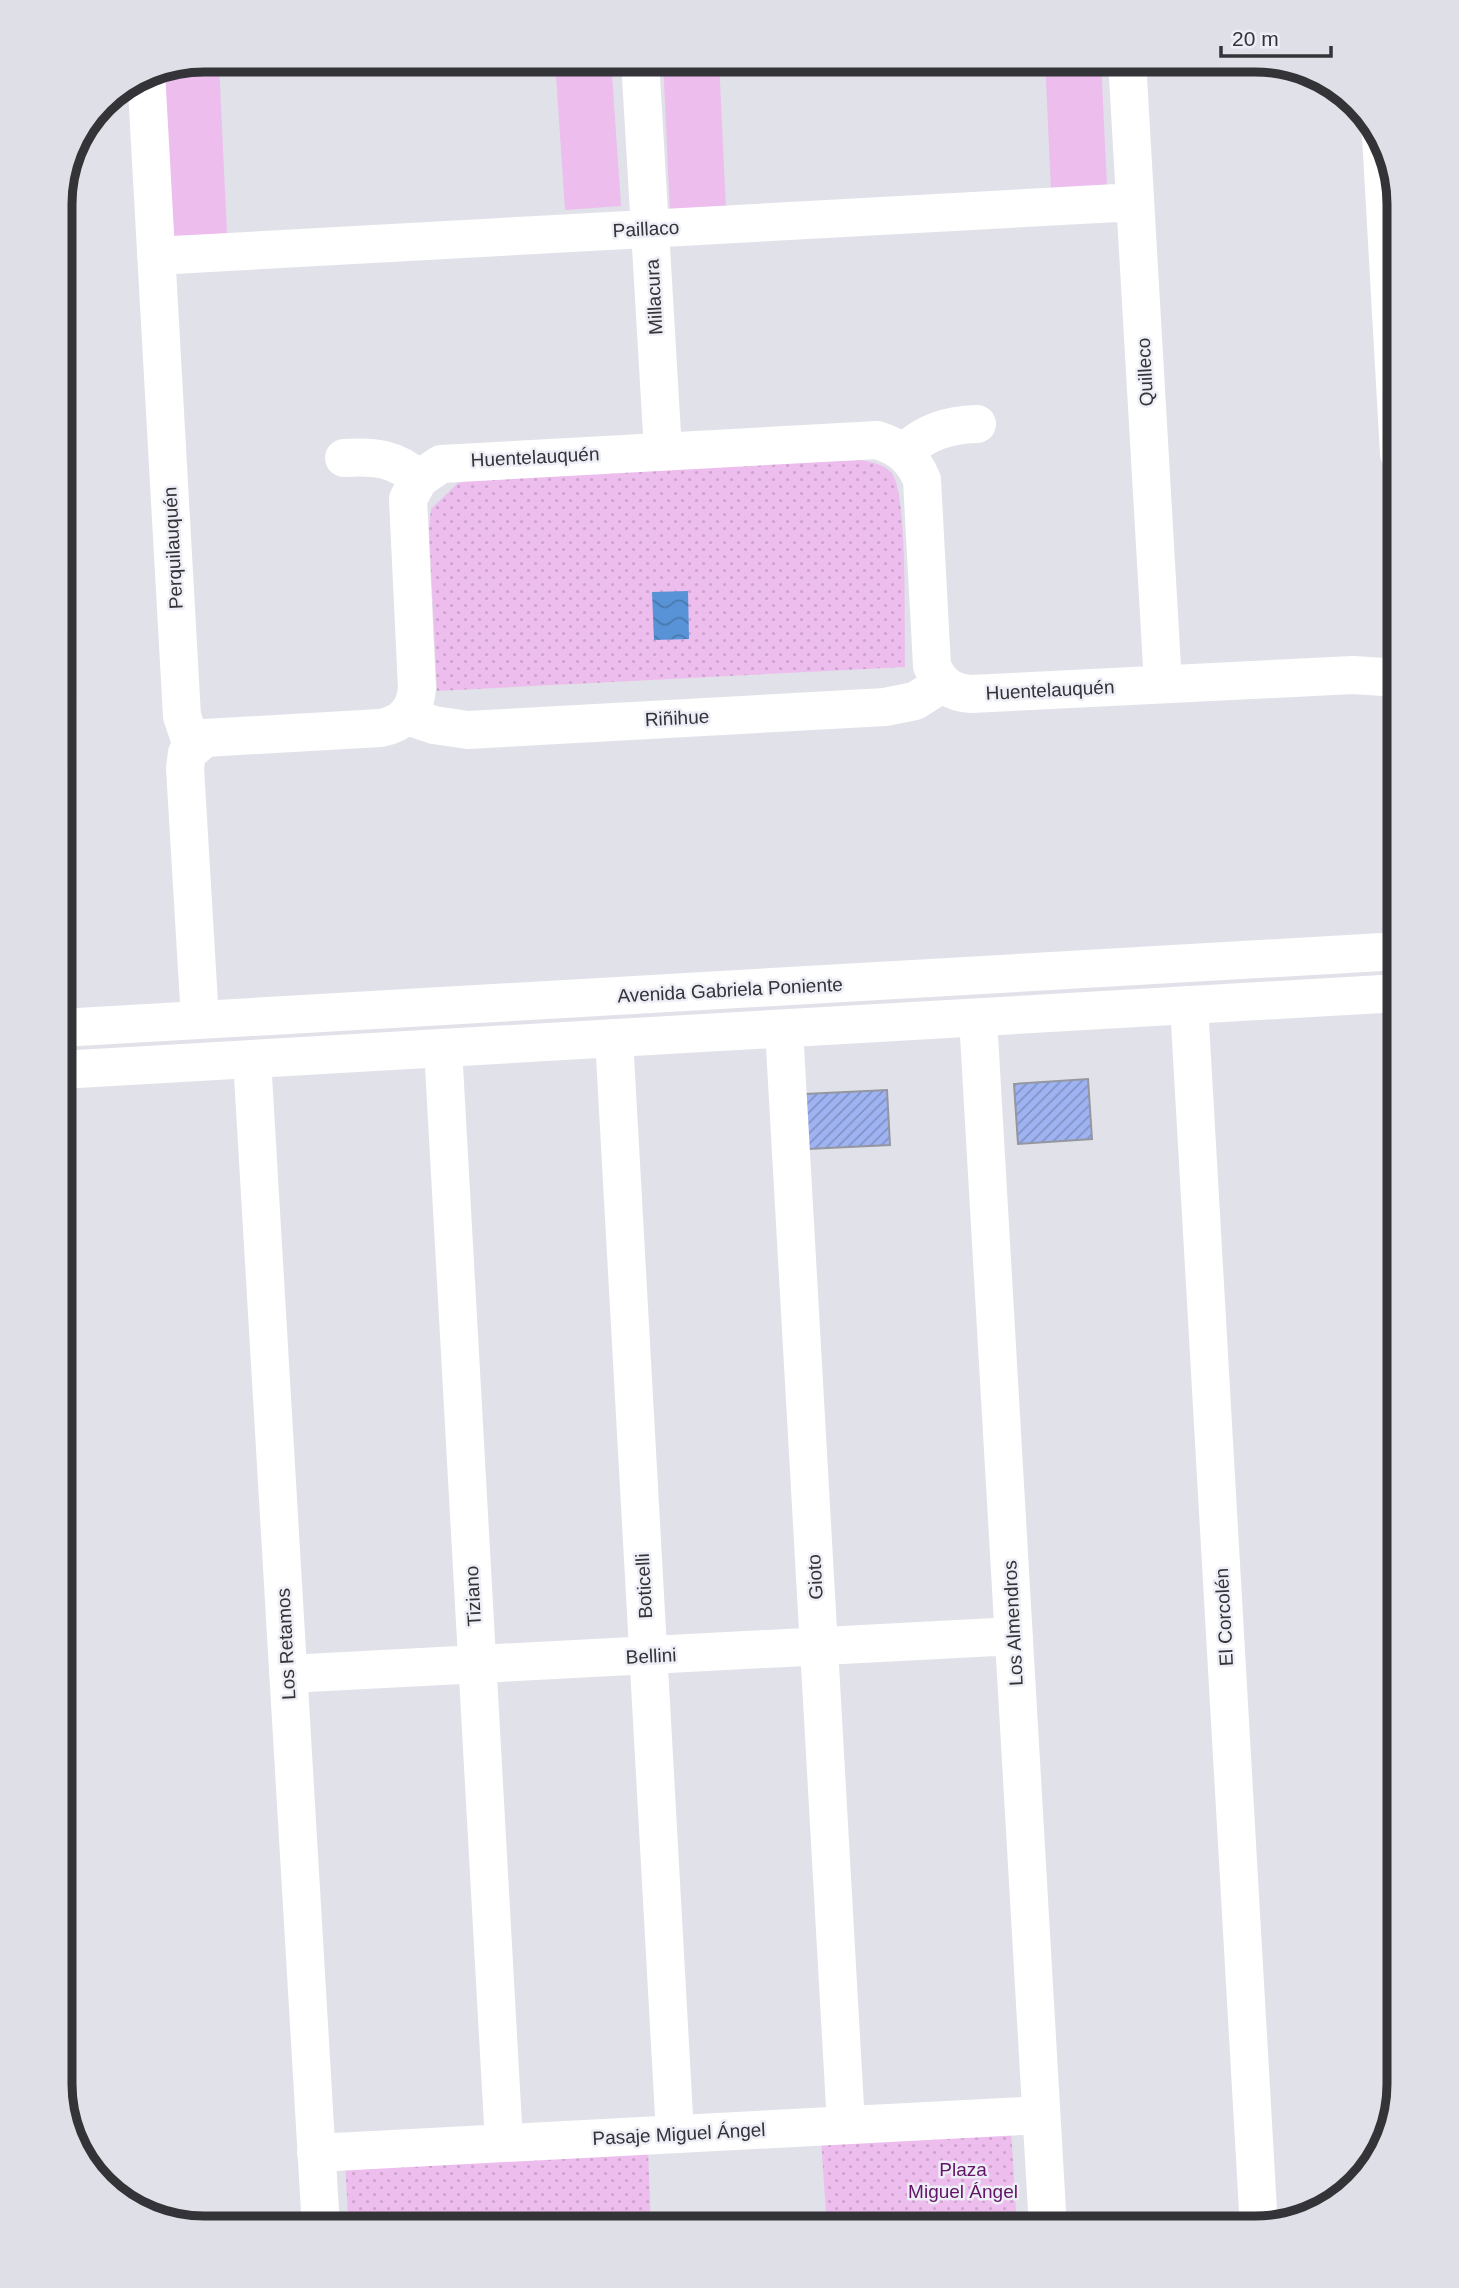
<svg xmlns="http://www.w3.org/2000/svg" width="1459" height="2288" font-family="Helvetica,sans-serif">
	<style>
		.grass { fill: #edbded }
		.park { fill: url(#park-dots) }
		.water { fill: url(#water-waves) }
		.building { fill: url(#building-hatch); stroke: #94979f; stroke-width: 2 }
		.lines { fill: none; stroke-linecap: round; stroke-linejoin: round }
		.minor { stroke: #fff; stroke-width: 38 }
		.major { stroke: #fff; stroke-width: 38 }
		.labels { text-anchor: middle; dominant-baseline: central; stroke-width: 5; stroke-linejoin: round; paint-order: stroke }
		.street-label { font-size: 19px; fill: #343438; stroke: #eeeef7 }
		.park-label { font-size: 19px; fill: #631366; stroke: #eeeef7 }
		.rim { fill: none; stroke: #343438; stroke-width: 9 }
	</style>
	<defs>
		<pattern id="park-dots" width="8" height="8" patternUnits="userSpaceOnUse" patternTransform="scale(1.75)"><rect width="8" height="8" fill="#edbded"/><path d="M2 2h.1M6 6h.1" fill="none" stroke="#cca3cc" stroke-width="1.8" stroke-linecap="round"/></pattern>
		<pattern id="water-waves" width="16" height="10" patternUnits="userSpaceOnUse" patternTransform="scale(1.75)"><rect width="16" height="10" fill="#5793d6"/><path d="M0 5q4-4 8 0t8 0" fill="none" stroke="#4979af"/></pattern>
		<pattern id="building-hatch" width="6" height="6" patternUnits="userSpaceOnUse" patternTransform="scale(1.75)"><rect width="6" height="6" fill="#9fb3f3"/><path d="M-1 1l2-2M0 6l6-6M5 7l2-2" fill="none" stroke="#8292c6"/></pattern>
	</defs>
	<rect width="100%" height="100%" fill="#e1e1e9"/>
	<path class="grass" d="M555 60H611L621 206 565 210Z
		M663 60H719L726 209 670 212Z
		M1045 60H1101L1107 187 1051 190Z
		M219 64 227 234 171 236 163 67Z"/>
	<path class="park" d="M860 460C871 462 886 464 893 475 908 502 904 630 905 667L437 691 429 530 431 509 458 483 487 477Z
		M1011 2129 1017 2228H827L821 2138Z
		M648 2149 651 2228H349L345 2164Z"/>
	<path class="water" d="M688 591 689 639 654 640 652 592Z"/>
	<path class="building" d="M1088 1079 1092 1139 1018 1144 1014 1084Z
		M887 1090 890 1145 808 1149 805 1094Z"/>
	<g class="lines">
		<path class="minor" d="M640 60 663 451
			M1127 60 1163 684
			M146 72 182 716 192 746
			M1381 136 1399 454
			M156 256 1135 202
			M904 452C926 432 947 425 977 424
			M344 458C374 456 396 458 419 479
			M407 716 434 725 468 730 885 707 915 701 942 684
			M1189 1005 1259 2228
			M978 1018 1048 2228
			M200 1020 185 768 187 753 205 738 380 728C403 724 415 711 417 688L408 499 419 479 441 464 877 440C900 447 913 458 922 480L932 666C940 684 951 693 971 694L1353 675 1399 678
			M784 1029 846 2125
			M614 1038 675 2134
			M443 1048 504 2143
			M252 1059 321 2228
			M288 1674 1014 1636
			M316 2153 1041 2115"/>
		<path class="major" d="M60 1028 1399 951
			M60 1070 1399 993"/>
	</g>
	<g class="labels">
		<g class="street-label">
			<text transform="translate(646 229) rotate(-3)">Paillaco</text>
			<text transform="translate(654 297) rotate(-93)">Millacura</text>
			<text transform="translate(1145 372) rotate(-93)">Quilleco</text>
			<text transform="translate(535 457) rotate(-3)">Huentelauquén</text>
			<text transform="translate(173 548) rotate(-93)">Perquilauquén</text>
			<text transform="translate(1050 690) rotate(-3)">Huentelauquén</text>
			<text transform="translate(677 718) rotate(-3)">Riñihue</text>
			<text transform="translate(730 990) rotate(-3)">Avenida Gabriela Poniente</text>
			<text transform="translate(815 1577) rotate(-93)">Gioto</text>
			<text transform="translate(644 1586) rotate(-93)">Boticelli</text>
			<text transform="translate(473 1596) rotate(-93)">Tiziano</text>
			<text transform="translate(1224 1617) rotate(-93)">El Corcolén</text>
			<text transform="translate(1013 1623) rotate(-93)">Los Almendros</text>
			<text transform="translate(286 1644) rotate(-93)">Los Retamos</text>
			<text transform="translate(651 1656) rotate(-3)">Bellini</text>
			<text transform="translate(679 2134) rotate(-3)">Pasaje Miguel Ángel</text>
		</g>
		<g class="park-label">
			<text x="963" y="2169">Plaza<tspan x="963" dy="22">Miguel Ángel</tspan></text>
		</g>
	</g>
	<path d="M0 0H1459V2288H0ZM204 72H1255A132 132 0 0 1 1387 204V2084A132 132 0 0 1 1255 2216H204A132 132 0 0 1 72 2084V204A132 132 0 0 1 204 72Z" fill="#dfdfe8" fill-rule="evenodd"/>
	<path class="rim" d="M204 72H1255A132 132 0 0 1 1387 204V2084A132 132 0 0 1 1255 2216H204A132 132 0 0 1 72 2084V204A132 132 0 0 1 204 72Z"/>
	<path d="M1221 46v10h110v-10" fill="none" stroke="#343438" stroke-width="3.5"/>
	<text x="1232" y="46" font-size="21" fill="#343438" stroke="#eeeef7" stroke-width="5" paint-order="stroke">20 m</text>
</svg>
